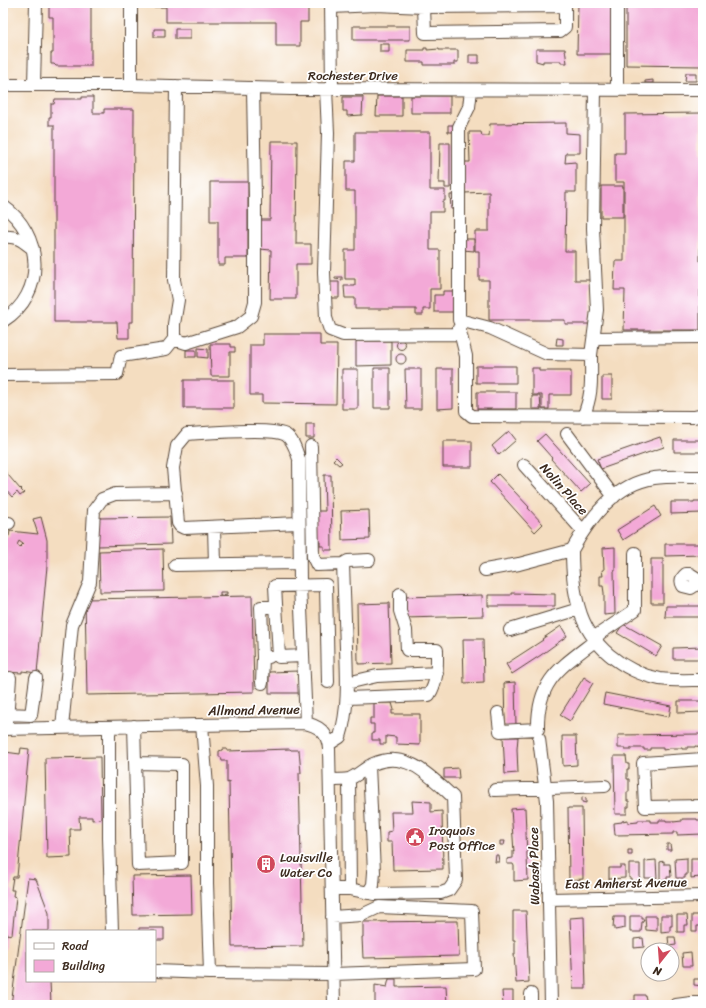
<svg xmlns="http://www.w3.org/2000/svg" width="706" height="1008" font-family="Sriracha,sans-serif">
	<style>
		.building { fill: #f3a9d7; fill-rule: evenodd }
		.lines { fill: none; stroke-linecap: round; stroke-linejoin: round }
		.minor-casing { stroke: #574536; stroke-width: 14 }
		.minor { stroke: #fff; stroke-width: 12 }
		.labels { text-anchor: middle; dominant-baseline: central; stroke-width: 3.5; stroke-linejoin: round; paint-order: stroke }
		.street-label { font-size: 13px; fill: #3b2a1e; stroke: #fff }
		.poi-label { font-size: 13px; fill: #3b2a1e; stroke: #fff; text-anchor: start }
	</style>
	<rect width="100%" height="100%" fill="#fff"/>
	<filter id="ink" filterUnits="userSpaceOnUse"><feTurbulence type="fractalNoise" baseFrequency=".025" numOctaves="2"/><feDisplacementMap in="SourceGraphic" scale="8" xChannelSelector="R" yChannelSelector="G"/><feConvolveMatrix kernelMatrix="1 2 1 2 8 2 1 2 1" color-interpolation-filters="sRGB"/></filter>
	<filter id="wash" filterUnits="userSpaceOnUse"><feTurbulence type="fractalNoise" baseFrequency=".012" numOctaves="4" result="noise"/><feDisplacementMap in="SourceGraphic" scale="16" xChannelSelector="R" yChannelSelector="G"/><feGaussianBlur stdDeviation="0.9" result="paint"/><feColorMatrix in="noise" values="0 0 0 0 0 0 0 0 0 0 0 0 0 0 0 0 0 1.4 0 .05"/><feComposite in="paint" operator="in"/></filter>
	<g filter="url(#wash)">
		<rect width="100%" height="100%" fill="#f4ddc0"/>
		<g id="blocks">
			<path class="building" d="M49 3H91V66H56L54 64H51V53H53V17H49Z
				M150 3H308V22H300V46H276V22H166V7H150Z
				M578 3H613V54H577Z
				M626 3H703V48H701V66L626 65Z
				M353 26H410V40H353Z
				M154 29H165V37H154Z
				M175 29H190V39H175Z
				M380 44H389V52H380Z
				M424 48H427V50L439 49V50H458V62H454V65H424V62H407V50H424Z
				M536 49H565L567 63H561V61H543V63L536 61Z
				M469 55H479V63H469Z
				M686 73H696V81H685Z
				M653 80V83H645V81Z
				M377 96H402V116H376Z
				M411 96H450V113H411Z
				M82 97H93V113H104V109H134L133 322H129V338H118L117 322H54V125H49V117H51V104H54L55 99H82Z
				M343 97H363L362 115 347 116V111H343Z
				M701 113V153H703V183H701L700 261H703V290H700V330H624L625 290H614L615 261H624V182H615V153H625V114Z
				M566 123V133L580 134V153H566L565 163 575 162 576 164V192H566L565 251H575V280H591V324H565V320H489V280H479V251H475V231H489V192L464 193 463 162H470L469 132H481L482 136H489L490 124Z
				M448 125H456V132H448Z
				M355 132H430V190H445V201H443V212H430V250H440V289H430V309H423V315H416V309H355V298H345L344 286H355V279H345V250H355V191H346V161H355Z
				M271 141H297L296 244H311V264H296V299H270L271 250 260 249V220H270Z
				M440 143H450V188H445V183H439Z
				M210 182H248V258H225V265H218V221H210Z
				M601 186H623V217H601Z
				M450 195H454V209H451Z
				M464 239H474V251L463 250Z
				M335 277H342V280L335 279Z
				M330 282H339V298H330Z
				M443 291H453V312H434V295H443Z
				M263 334H320V345H337L336 404 262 403V395H250V345H263Z
				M557 338 563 339V345H556Z
				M396.5 345a4.5 4.5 0 1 1 9 0a4.5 4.5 0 1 1-9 0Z
				M356 341H391V365L356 366Z
				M210 344H231V347H235V352H230V376H211Z
				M198 348 208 349V358L198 357Z
				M186 350H196V357H186Z
				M396 359a5 5 0 1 1 10 0a5 5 0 1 1-10 0Z
				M476 366H516V383H476Z
				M374 368H390V408H374Z
				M532 368H539V371H571V395H549V409H542V395H532Z
				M342 369H358V409H342Z
				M405 369H421V409H406Z
				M437 369H453V408L437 409Z
				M602 376H612V399H602Z
				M184 380H234V408H184Z
				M477 392H516V409H477Z
				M532 396H540L541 409H532Z
				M306 424H314V438H306Z
				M509 431 516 440 499 455 492 446Z
				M545 434 590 484 581 492 551 459 552 458 537 441Z
				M660 437 664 447 601 469 597 459Z
				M674 440H703V452H674Z
				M443 441H472V467H443Z
				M336 457 342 463 339 465 333 460Z
				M3 469 20 489 21 488 22 489 21 490 24 493 20 496 17 492 12 497 3 487Z
				M498 474 529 507 528 508 543 524 535 532 490 482Z
				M324 475H331L332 550H324V546H320V542L315 543 314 511H325Z
				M694 501H703V513L671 514V502H694Z
				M655 506 661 516 623 540 617 530Z
				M369 510 370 539 342 540 341 511Z
				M41 517 47 540V566L37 673 22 671V673L3 672V536H9L10 531 38 534 33 519ZM19 541 23 544 20 547 17 545Z
				M170 517 171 544 98 546V518Z
				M665 544H703V555L665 556Z
				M615 547V570H614L615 614 604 615V593L603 586H600V576H603L602 570H604L603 548Z
				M163 549 164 591 100 592 99 551Z
				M651 559H663V603H651Z
				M220 592H227V594L220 595Z
				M511 593 555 594V606H488V595H511Z
				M482 595 483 616 404 618 403 597Z
				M252 596 254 692 87 695 85 599Z
				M389 603 391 663 358 664 357 604Z
				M666 606H703V617H665Z
				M623 624 662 646 656 656 617 633Z
				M561 626 567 636 541 655 512 674 506 664 543 640 542 639Z
				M463 639H483L484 682 464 683Z
				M703 647V659H673V648Z
				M298 671 299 693H269V672Z
				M584 677 593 683 570 721 560 715Z
				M515 682 516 727H505L504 683Z
				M605 693 671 706 669 717 603 704Z
				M678 701H703V712L678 713Z
				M374 703H392L394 710H392V714H420V745L396 744V737L386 736V744H380V740H372V733H374V724H370V718H374Z
				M701 732H703V747L695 746V747H687V749H682V748H669V749L663 750V748H650V750H644V748H631V750H625V748H618V735L701 734Z
				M562 736H576L577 765 563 766Z
				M503 737H518L517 749 518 773 505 774Z
				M21 748 29 749 17 877H13L11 890H14L13 896 16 897 12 935 6 934 4 952H3V771L5 752 20 754Z
				M222 749H227V751L290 749 291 750H299L301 773H299L303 946 232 947 229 782 227 783V761H222L221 757H219V751L222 750Z
				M614 756H626L627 764H629V769H627V779H629V792H627V801H629V807H627V814H615Z
				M100 757 101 819 92 820V817H79L80 829H70L71 857 47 858 45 758Z
				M458 768 459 778H444V769Z
				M582 797 586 798V803L582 802Z
				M412 801 431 802V812L442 811 443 869 393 870 392 842H387V832L392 831 391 812H413Z
				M525 808 528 880 514 881V866L513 864H507V859L513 858V851L514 852 511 809Z
				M568 808H582L583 879 569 880Z
				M682 819H697V820H703V834L677 835V832H673V834L615 835 614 823 622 822V821L628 820V823L638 822V820H650V822H659V820H666V821H673V822L682 821Z
				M500 841H505L504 845H500Z
				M667 844H670L671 850H667Z
				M628 850H632V855H628Z
				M496 855H498L499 862H495Z
				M687 858V875H685V878H676L675 859Z
				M691 859H699V862H703V875H700V877L691 878Z
				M656 860 657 878H645V861Z
				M664 861V864H670L671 877H667V880H660V862Z
				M629 864H640V878H639V881H631V878H629Z
				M620 866H625V878L609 879V868H620Z
				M191 875 192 914 133 915 132 876Z
				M28 878 36 879 49 913V931H27V981H50L51 1005H11Z
				M513 911H526L529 982 516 983 514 954H515V940H513Z
				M661 915H672V926H670V931L661 932Z
				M677 915H687L688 925H684V932H677Z
				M692 915H703V926H697V931H692Z
				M630 916H642V919H644L643 922H642L641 932H630Z
				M645 916H657V931L646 930Z
				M584 917 586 989H573L570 918Z
				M614 917H625V928L615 930V927H613Z
				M458 921 459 956 363 958 362 937H363V922Z
				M139 928H164V940H155V931H139Z
				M668 937H675L676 945 669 946Z
				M643 938 644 947 634 948V939Z
				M701 938H703V946H701Z
				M691 952 692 966H683L682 953Z
				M389 979H396V987L446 986 447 1005H375V985L387 987Z
				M694 979H703V986L694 985Z
				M502 991H513V1005H503Z
				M635 995H645L647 1004 629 1005V1002L635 1001Z"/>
		</g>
	</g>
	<g filter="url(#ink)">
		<use href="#blocks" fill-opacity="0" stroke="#574536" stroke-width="1"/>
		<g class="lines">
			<defs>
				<path id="minor" d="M331 3 332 89
					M376 5 424 7 565 6V3
					M331 7 376 5 377 3
					M424 7 425 33 560 31 565 27V6
					M3 85H131L291 89 703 90
					M34 85 36 3
					M131 85V3
					M176 86 174 280 178 300 174 324V339L186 343 237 327 251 316 255 302V198L253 89
					M326 89 328 133 324 272 326 318 330 330 343 335 460 334
					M471 90 469 107 459 127V320L490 328 547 354 591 355 597 310 593 228 595 90
					M617 90V3
					M3 206C43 234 47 293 3 321
					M3 237C17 235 23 241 33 249
					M459 328 466 356V411L472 416 694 417 703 415
					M594 338 703 337
					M3 375 117 374 121 356 166 349 174 339
					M583 417C593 394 591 379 591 355
					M567 434 614 497
					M311 446 313 557 317 565 343 564C344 592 345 620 346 648 347 678 349 708 340 737L329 744
					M524 465 583 531
					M3 523H9
					M298 523 184 528 180 526 178 523 173 468 177 446 187 434C205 433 273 427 286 435 294 441 296 451 299 459L300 585 306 723
					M214 527 215 564
					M572 550C572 570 573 589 579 608 589 645 623 672 660 679 674 681 689 680 703 680
					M343 564 348 561 369 560
					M175 565 299 563
					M485 570 519 564 572 550C590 518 615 484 654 478 670 476 687 477 703 477
					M701 581 690 574H686C681 578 680 581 683 586L691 588 703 580
					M510 630 579 609
					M303 656 279 657 275 586 326 585 328 682
					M263 657 261 607H276
					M262 683 263 657H269
					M347 683 377 676 437 673
					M347 698 429 695C438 681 437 666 437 650H407L406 630 400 611V594
					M498 713 500 731 538 729C537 680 560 668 596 640L599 634 635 610V553
					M7 714 31 715 36 678
					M7 721 10 678
					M202 725 207 786V883L210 973 333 974 474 969 472 911 379 907 362 915 332 917
					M134 726 138 865 182 863V764L135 763
					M109 727V838L112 931
					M62 728 72 625 90 582 94 510 102 499 115 494 176 493
					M3 729 303 723C319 725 328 733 329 749L334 1005
					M539 739 547 801 551 1005
					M703 759 643 763 645 807 703 806
					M349 779 350 889
					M330 780C336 780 343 780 349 779 357 776 365 768 373 764 406 749 430 776 453 797L456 880 449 890 441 893 374 894 350 889H332
					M495 790 605 786
					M368 893 373 885 374 872 369 766
					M549 899 703 896
					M155 971 210 973
					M531 994V1005
					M676 1005 691 1003H703"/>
			</defs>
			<use href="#minor" class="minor-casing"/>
			<use href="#minor" class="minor"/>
		</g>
	</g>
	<defs>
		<symbol id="civic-disc" viewBox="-11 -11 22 22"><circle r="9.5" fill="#d1495b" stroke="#fff"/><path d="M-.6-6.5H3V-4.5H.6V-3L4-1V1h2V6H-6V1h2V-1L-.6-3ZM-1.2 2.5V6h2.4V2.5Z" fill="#fff"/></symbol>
		<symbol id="building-disc" viewBox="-11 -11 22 22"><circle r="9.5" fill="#d1495b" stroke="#fff"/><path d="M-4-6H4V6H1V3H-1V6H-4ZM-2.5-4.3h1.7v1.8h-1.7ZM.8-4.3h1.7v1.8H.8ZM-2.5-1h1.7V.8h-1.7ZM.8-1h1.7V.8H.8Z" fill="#fff"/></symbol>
	</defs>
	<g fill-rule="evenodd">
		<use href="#civic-disc" x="404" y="826" width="22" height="22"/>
		<use href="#building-disc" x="255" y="853" width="22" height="22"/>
	</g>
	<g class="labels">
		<g class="street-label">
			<text x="353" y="75">Rochester Drive</text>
			<text transform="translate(564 489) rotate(48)">Nolin Place</text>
			<text transform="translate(254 710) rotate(-1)">Allmond Avenue</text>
			<text transform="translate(534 866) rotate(-91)">Wabash Place</text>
			<text transform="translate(626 883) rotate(-1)">East Amherst Avenue</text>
		</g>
		<g class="poi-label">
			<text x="429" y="830">Iroquois<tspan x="429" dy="15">Post Office</tspan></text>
			<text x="280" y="857">Louisville<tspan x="280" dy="15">Water Co</tspan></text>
		</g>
	</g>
	<rect width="706" height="1008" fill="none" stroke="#fff" stroke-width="16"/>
	<rect x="26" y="930" width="130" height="52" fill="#ffffff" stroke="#b1aaa5"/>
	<rect x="34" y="943" width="20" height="6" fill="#ffffff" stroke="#b1aaa5"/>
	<text x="62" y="950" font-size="12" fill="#3b2a1e">Road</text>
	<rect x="34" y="960" width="20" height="12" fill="#f3a9d7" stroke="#b1aaa5"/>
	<text x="62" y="970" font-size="12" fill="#3b2a1e">Building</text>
	<g transform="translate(660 962) rotate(197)"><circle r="19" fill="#ffffff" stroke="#b1aaa5"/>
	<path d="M0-3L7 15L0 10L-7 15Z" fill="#d1495b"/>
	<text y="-6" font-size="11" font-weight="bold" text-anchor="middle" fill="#3b2a1e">N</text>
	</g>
</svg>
